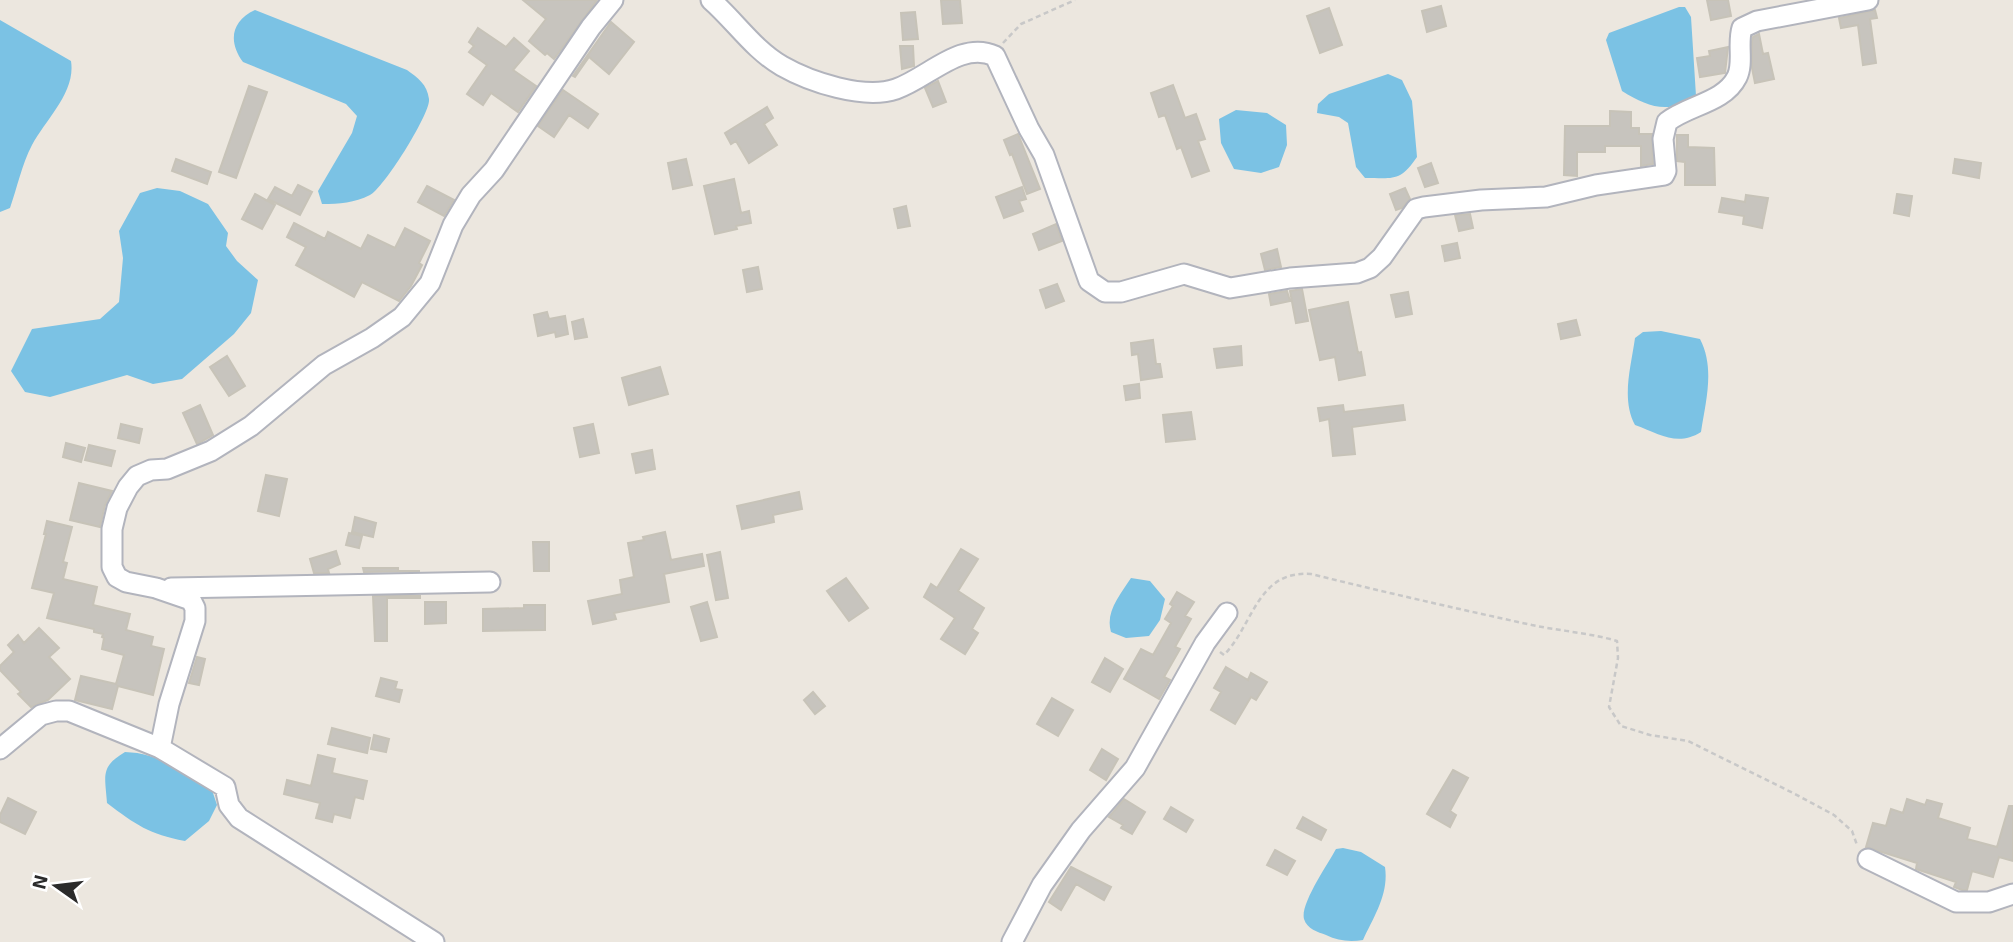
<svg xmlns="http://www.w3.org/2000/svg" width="2013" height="942" font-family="'Exo 2',sans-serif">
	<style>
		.water { fill: #7bc2e4 }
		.building { fill: #c7c4be; stroke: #c7c3b8; stroke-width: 2 }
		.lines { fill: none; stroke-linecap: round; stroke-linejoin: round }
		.minor-casing { stroke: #b2b4bd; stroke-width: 23 }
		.path { stroke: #c8c8c8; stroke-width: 2.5; stroke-dasharray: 5 3.5; stroke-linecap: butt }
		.minor { stroke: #fff; stroke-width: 19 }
	</style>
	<rect width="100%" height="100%" fill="#ece7df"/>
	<path class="water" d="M1679 7H1685L1691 17 1696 96C1669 115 1648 107 1622 91L1606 40 1609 33Z
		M255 10 407 70C418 78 427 84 429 99 431 113 383 189 370 195 354 203 340 204 322 204L318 191 352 133 357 116 346 104 243 62C228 42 231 21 255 10Z
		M0 20 71 61C76 92 46 119 32 145 22 164 17 188 10 208L0 212Z
		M1388 74 1402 80 1412 101 1417 157C1400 182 1394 178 1365 178L1356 167 1348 123 1339 117 1317 113 1318 104 1329 94Z
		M1236 110 1267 113 1286 125 1287 145 1279 167 1261 173 1234 169 1221 143 1219 119Z
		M157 188 180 191 208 204 228 233 226 246 237 261 258 280 251 313 234 334 182 379 153 384 127 375 50 397 25 392 11 371 32 329 100 319 119 302 123 258 119 231 140 193Z
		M1661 331 1700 339C1715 368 1706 400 1701 432 1677 447 1660 434 1635 425 1621 399 1631 367 1635 338L1643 332Z
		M1131 578 1150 581 1165 599 1160 620 1149 636 1126 638 1111 632C1105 612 1120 595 1131 578Z
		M125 752C160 753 184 772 212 790L217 805 209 821 185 841C149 834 136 825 107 803 105 775 100 767 125 752Z
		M1343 848 1361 852 1385 867C1389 894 1374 916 1363 940 1350 942 1338 941 1326 935 1318 932 1307 929 1304 919 1300 904 1328 864 1336 849Z"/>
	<path class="building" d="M523 0H597L554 59 547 53 545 55 529 41 546 19Z
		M941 0H960L962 23 943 24Z
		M1707 0H1728L1731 16 1711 20Z
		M1441 6 1446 26 1427 32 1422 11Z
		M1329 8 1342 45 1320 53 1307 16Z
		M1875 10 1877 18 1870 19 1876 63 1863 65 1858 25 1841 28 1839 18Z
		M915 12 918 39 903 40 901 13Z
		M611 22 634 42 609 74 589 57 575 77 573 76Z
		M478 28 506 47 514 38 529 51 513 70 536 86 518 112 491 93 483 105 467 94 487 65 469 52 474 46 469 42Z
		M1759 34 1763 54 1768 53 1774 79 1755 83 1752 68V41L1753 37Z
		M900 46H913L914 66 902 69Z
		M1728 47 1725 73 1700 77 1697 58 1710 56 1709 51Z
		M938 81 946 102 933 107 925 88Z
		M1173 85 1185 118 1196 114 1205 139 1198 141 1209 171 1192 177 1181 147 1177 149 1165 115 1159 117 1151 93Z
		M249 86 267 92 236 178 219 172Z
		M563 90 598 114 588 128 569 115 554 137 538 126Z
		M767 107 773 118 764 124 777 145 749 163 736 141 731 144 725 133Z
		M1610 111 1631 112V128H1639V134H1652L1653 164 1641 166V146H1605V152H1577V176L1564 175 1565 126H1610Z
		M1018 134 1040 189 1027 194 1012 154 1010 155 1004 140Z
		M1677 135H1688V147L1714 148 1715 185H1685V162L1677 161Z
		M176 159 211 172 207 184 172 171Z
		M686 159 692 185 673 189 668 163Z
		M1955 159 1981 163 1979 178 1953 173Z
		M1431 163 1438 183 1425 187 1418 168Z
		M734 179 741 213 749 211 751 223 736 226 737 229 715 234 704 186Z
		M298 185 312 192 300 215 268 199 275 187 292 196Z
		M427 186 454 200 444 216 418 202Z
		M1022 187 1026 199 1019 201 1023 211 1004 218 996 197Z
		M1405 188 1410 199 1402 208 1396 210 1390 194Z
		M255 194 275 205 262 229 242 219Z
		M1897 194 1912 196 1909 216 1894 213Z
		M1746 195 1768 198 1762 228 1743 224 1744 216 1719 212 1722 198 1745 202Z
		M906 206 910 226 898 228 894 209Z
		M1470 214 1473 228 1459 231 1455 215Z
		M294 223 325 239 328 232 361 249 368 235 395 248 405 228 430 241 419 263 422 265 411 286 399 301 362 282 354 297 296 265 306 247 287 237Z
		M1056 224 1062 241 1039 250 1033 234Z
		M1457 243 1460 258 1445 261 1442 246Z
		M1277 249 1281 267 1265 270 1261 254Z
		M758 267 762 289 747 292 743 270Z
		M1057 284 1064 301 1046 308 1040 290Z
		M1302 289 1308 321 1296 323 1290 291Z
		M1287 291 1290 301 1271 305 1269 294Z
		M1408 292 1412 314 1396 317 1391 295Z
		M1348 302 1358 353 1361 352 1365 375 1339 380 1335 357 1320 360 1309 310Z
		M547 312 549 319 565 316 568 334 556 337 555 332 538 336 534 315Z
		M583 319 587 337 575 339 572 322Z
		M1576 320 1580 335 1561 339 1558 324Z
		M1153 340 1156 364H1160L1162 377 1141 380 1138 354 1132 355 1131 343Z
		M1241 346 1242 365 1217 368 1214 349Z
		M227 356 245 386 229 396 210 367Z
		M660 367 668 394 629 405 622 378Z
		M1139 384 1140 398 1126 400 1124 386Z
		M200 405 213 435 197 444 183 413Z
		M1343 405 1344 412 1403 405 1405 420 1352 427 1355 454 1333 456 1329 419 1320 421 1318 408Z
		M1191 412 1195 439 1166 442 1163 415Z
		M121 424 142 429 139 443 118 438Z
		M593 424 599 453 580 457 574 428Z
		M66 443 85 448 81 462 63 457Z
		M89 445 115 451 111 466 85 460Z
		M652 450 655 469 636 473 632 454Z
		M266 475 287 479 279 516 258 511Z
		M79 483 112 491 105 505 100 527 70 520Z
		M799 492 802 509 773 515 774 522 742 529 737 506Z
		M355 517 376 523 373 537 352 532Z
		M47 521 72 527 63 562 67 563 63 579 97 587 93 605 130 614 126 630 153 637 151 646 164 649 153 695 118 686 112 709 75 700 81 676 116 684 124 655 102 649 104 638 102 637 103 634 94 632V629L47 618 54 593 32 588 46 534H44Z
		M665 532 671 560 702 554 704 566 664 574 669 602 614 613 616 619 593 624 588 601 622 594 620 580 634 577 628 543 644 540 643 537Z
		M349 533 362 536 359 548 346 545Z
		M533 542H549V571H534Z
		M961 549 978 559 958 591 984 608 972 629 978 633 965 654 941 639 955 618 924 597 931 584 937 588Z
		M336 551 340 564 328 569 329 573H314L310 559Z
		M720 552 728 598 716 600 707 555Z
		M363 568H398V571H420L364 572Z
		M846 578 868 608 849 621 827 591Z
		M1177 592 1194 602 1185 616 1191 619 1175 647 1180 649 1164 677 1170 680 1159 699 1124 679 1141 649 1153 655 1171 623 1165 619 1173 606 1170 604Z
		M373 596H420V598H387V641H375Z
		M425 602H446V623L425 624Z
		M707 602 717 637 701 641 691 607Z
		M524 605H545V630L483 631V609L524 608Z
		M39 628 59 648 49 657 70 679 48 700 31 707 18 694 21 692 0 670V666L14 652 8 645 18 635 24 643Z
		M197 657 205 659 199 685 189 683Z
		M1105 658 1123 669 1110 692 1092 682Z
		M1226 667 1248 680 1251 673 1267 682 1256 700 1251 697 1235 724 1211 710 1221 692 1214 688Z
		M381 678 397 682 395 689 402 690 399 702 376 696Z
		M813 692 825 706 815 714 804 700Z
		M1052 698 1073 710 1058 736 1037 724Z
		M332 728 370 738 367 753 328 744Z
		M374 735 389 739 386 752 371 749Z
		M1102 749 1118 759 1106 780 1090 770Z
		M318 755 335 759 332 773 367 781 363 799 355 797 350 818 334 814 332 822 316 818 320 803 284 794 287 780 311 786Z
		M1453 770 1468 778 1450 811 1456 815 1450 827 1427 814Z
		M8 798 36 812 25 834 0 822V815Z
		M1124 799 1145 812 1132 834 1121 828 1123 825 1109 817Z
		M1907 799 1925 805 1927 800 1942 804 1938 818 1970 828 1967 839 1997 847 2009 806H2013V861L1999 857 1993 877 1972 871 1967 890H1962L1954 887 1956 882 1916 869 1917 863 1866 847 1873 823 1886 826 1891 809 1903 813Z
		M1171 807 1193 820 1186 832 1164 819Z
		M1303 817 1326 830 1321 840 1297 828Z
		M1275 850 1295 861 1287 875 1267 865Z
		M1071 867 1111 887 1104 900 1076 884 1061 910 1049 902Z"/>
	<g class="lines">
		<defs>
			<path id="minor" d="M711 0C735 21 754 50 782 66 810 82 864 100 896 89 928 78 961 40 995 56L1029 129 1044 155 1089 281 1105 292H1121L1184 274 1230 288 1290 278 1357 273 1370 268 1382 257 1416 209 1424 207 1481 200 1546 197 1596 185 1664 175 1666 171 1663 139 1667 122C1688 105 1724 103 1737 77 1744 63 1737 43 1742 28L1757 21 1868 0
				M171 588 490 582
				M160 748 169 704 195 621V608L191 600 156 588 126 582 117 577 112 567V529L117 508 128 487 137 476 151 470 167 469 211 451 251 426 324 365 372 338 402 317 430 283 453 225 471 195 494 170 591 27 613 0
				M0 749 41 715 56 711H69L160 748 225 787 229 805 239 818 434 942
				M1868 859 1956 902H1989L2013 894
				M1012 942 1042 885 1081 830 1135 768 1205 643 1227 613"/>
		</defs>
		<use href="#minor" class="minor-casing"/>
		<path class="path" d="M1003 43 1021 24 1075 0
			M1220 652 1224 655C1254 624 1257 570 1311 574 1384 592 1458 609 1532 625 1560 631 1590 633 1617 641L1618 658 1609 707 1621 726 1650 735 1688 741 1795 794 1834 815 1852 831 1857 845"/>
		<use href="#minor" class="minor"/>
	</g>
	<g transform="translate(56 886) rotate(284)" stroke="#ffffff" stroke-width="5" paint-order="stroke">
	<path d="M0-5L12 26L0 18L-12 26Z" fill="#2b2b2b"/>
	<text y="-10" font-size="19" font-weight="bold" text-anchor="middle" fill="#2b2b2b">N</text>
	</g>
</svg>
